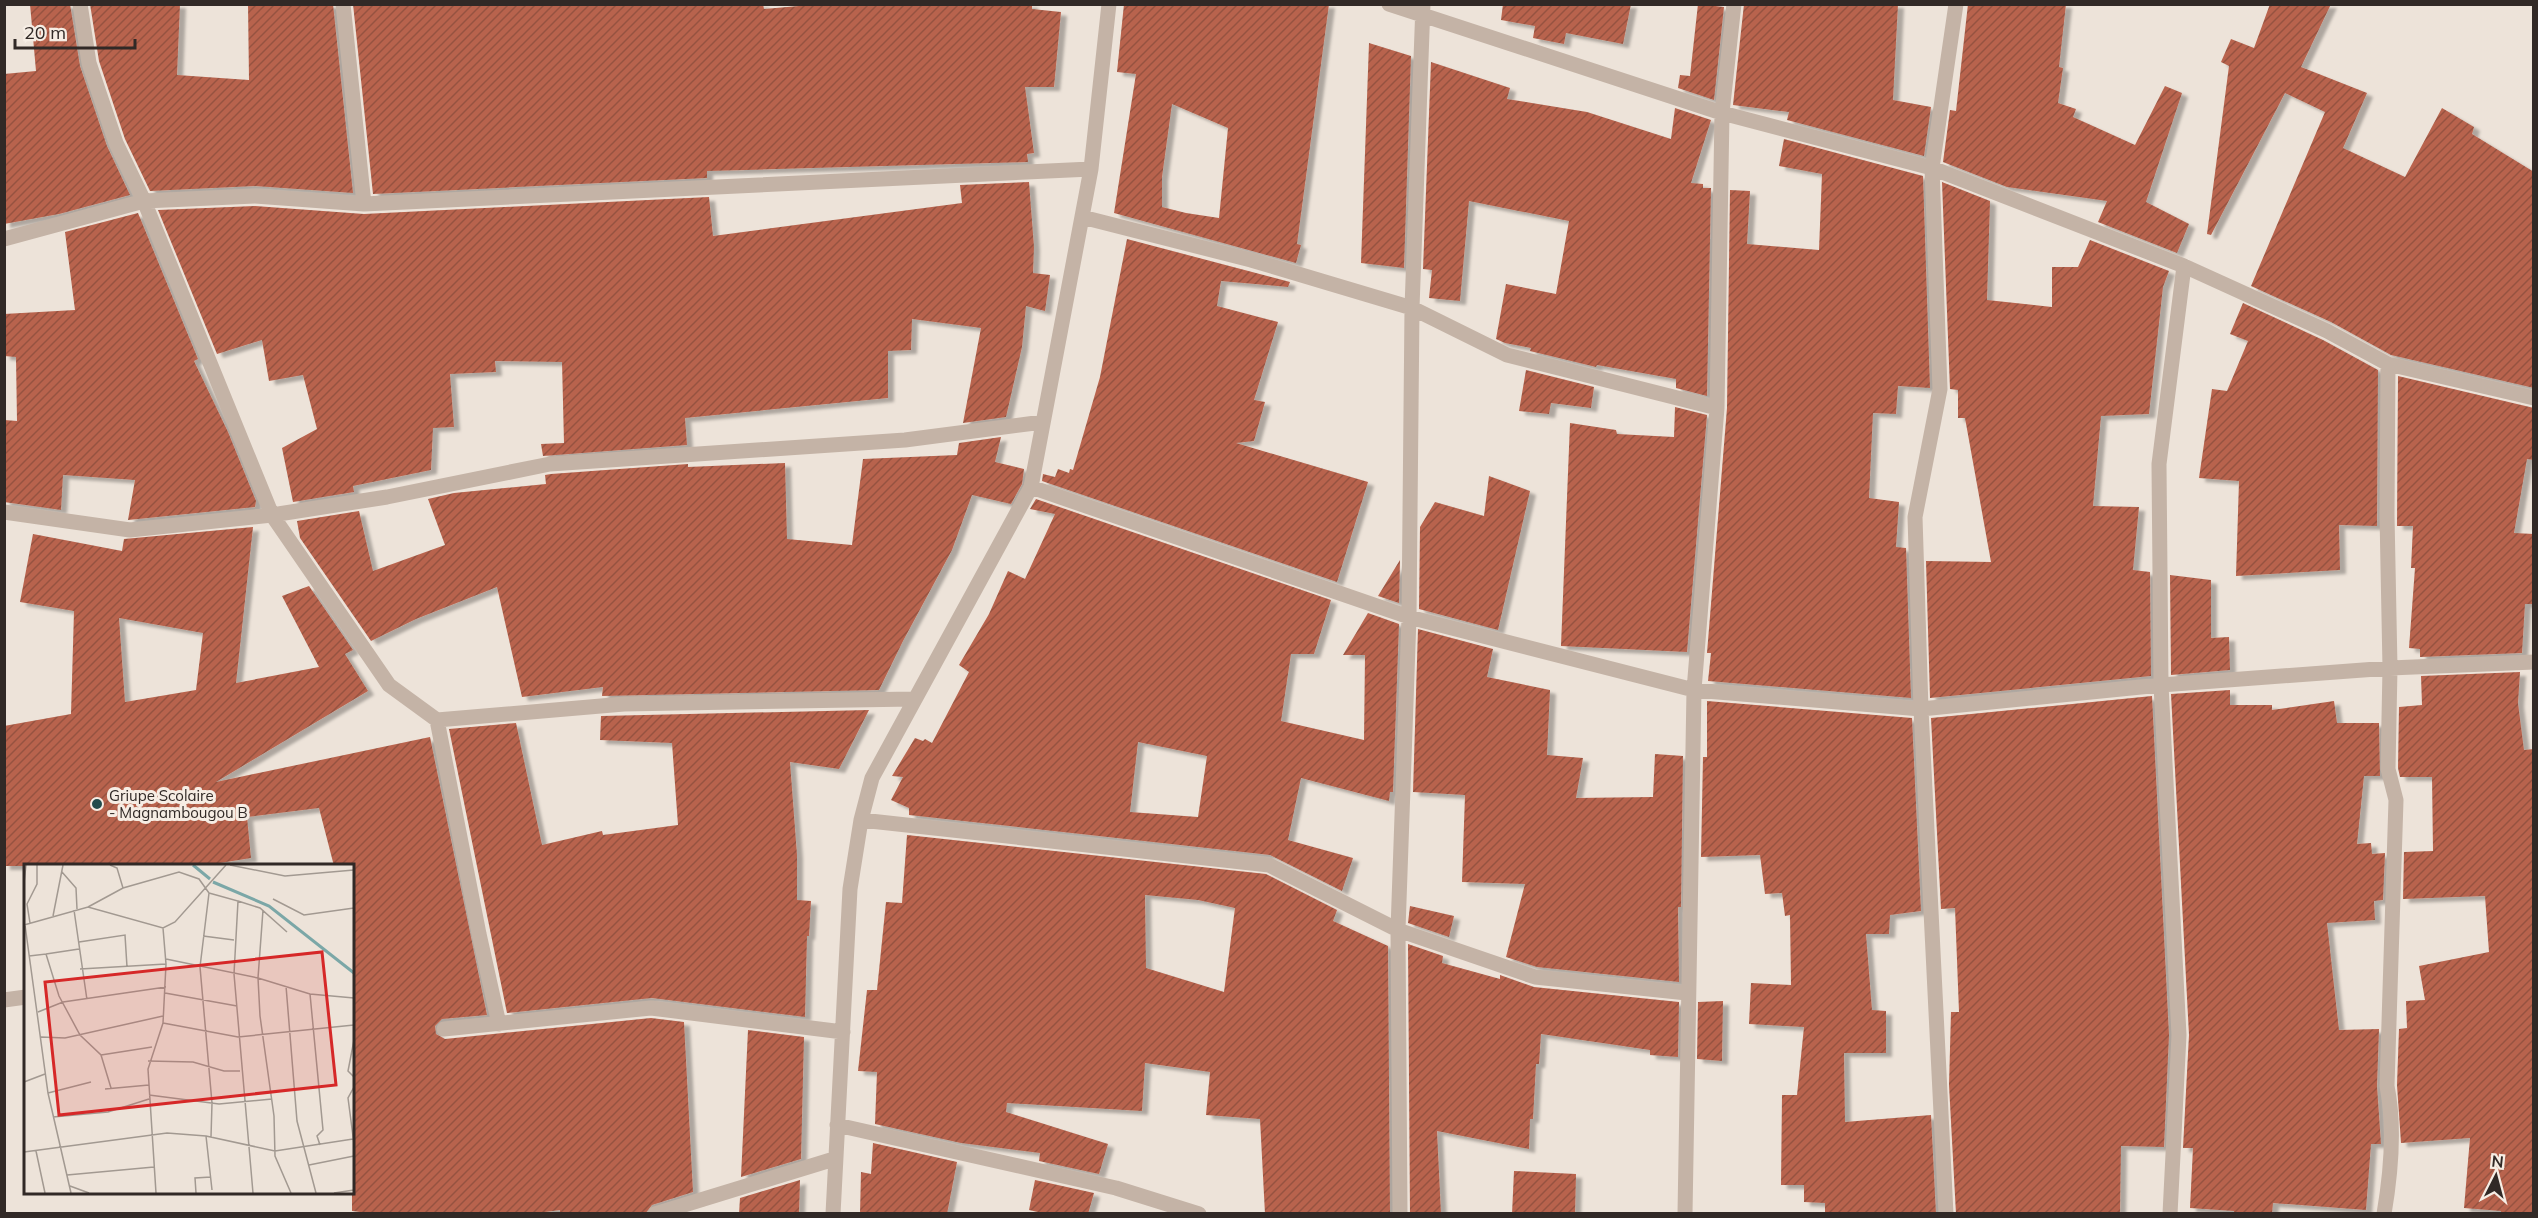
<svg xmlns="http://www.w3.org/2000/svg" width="2538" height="1218" font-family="Mulish,sans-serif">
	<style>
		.building { fill: url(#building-hatch); fill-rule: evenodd; filter: url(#shadow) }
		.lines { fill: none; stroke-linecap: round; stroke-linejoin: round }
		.street { stroke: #c4b3a6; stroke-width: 15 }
		.poi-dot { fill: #214c4d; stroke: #f6ede4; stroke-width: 2 }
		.labels { text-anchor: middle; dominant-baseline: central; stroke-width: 6; stroke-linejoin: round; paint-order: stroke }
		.poi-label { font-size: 15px; fill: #312926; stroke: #f6ede4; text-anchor: start }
		.inset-river { fill: none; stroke: #7ba7a7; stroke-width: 3 }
		.inset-road { fill: none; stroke: #a29991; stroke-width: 1.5 }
		.view { fill: #d62828; fill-opacity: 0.15; stroke: #d62828; stroke-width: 3 }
		.inset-edge { fill: none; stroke: #312926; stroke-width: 3 }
	</style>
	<defs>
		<pattern id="building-hatch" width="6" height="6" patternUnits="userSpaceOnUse" patternTransform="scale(1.5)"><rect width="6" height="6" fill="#b8634d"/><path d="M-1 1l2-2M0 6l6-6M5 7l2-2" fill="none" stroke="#965240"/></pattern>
		<filter id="shadow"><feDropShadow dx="6" dy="4" stdDeviation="1.5" flood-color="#0004"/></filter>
	</defs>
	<rect width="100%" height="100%" fill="#ede3d9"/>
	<path class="building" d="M30 4H70L80 66 107 146 130 195 59 214 4 224V74L36 71Z
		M90 4H180L177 75 249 80 248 4H333L353 193 255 186 150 191 125 139 99 61Z
		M353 4H763L764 9 822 4H1032V9L1061 12 1054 87H1025L1034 153 1027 154 1028 162 707 171V178L373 194Z
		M1124 4H1329L1297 244 1301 245 1296 263 1114 213 1136 74 1117 72ZM1172 104 1228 128 1219 218 1186 213 1162 207V177Z
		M1503 4H1631L1623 44 1566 33 1564 44 1533 38 1535 26 1501 20Z
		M1698 4 1724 7 1714 100 1678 88 1680 75 1690 76Z
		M1744 4H1898L1893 100 1931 107 1924 156 1787 120 1789 112 1733 105Z
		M1968 4H2066L2059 67 2063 68 2058 103 2076 109 2073 117 2135 145 2165 86 2182 93 2146 202 2189 224 2177 253 2098 222 2107 201 2007 187 1943 162 1950 110 1956 111Z
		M2270 4H2331L2301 67 2367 93 2343 148 2405 177 2442 108 2474 127 2472 134 2534 172V388L2391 355 2331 322 2251 286 2325 112 2285 93 2211 235 2207 234 2229 66 2221 62 2231 39 2254 48Z
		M1369 43 1411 56 1404 268 1361 263Z
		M1431 62 1510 88 1507 99 1587 112 1671 139 1675 108 1711 120 1691 183 1703 184V188H1711L1707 396 1676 388V379L1597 365 1596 367 1530 351 1531 348 1505 343 1496 339 1506 284 1556 294 1569 221 1469 201 1460 301 1429 298 1432 270 1423 269Z
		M1784 139 1923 176 1930 388 1898 386 1896 414 1873 413 1869 498 1899 502 1896 547 1906 548 1911 698 1708 681 1711 653H1707L1727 408 1730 190 1750 191 1747 244 1819 250 1822 174 1779 166Z
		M1029 182 1034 247 1033 273 1050 275 1045 311 1026 306 1022 347 1006 417 963 423 981 328 912 319 911 350 888 351V398L685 418 687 445 543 456 541 444 564 443 562 362 495 361 496 372 450 374 454 427 433 428 431 470 353 486 354 492 293 502 282 448 317 429 303 375 269 381 262 340 217 354 158 210 255 206 364 214 709 197 713 236 962 203 960 185Z
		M1942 182 1990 201 1987 300 2052 307V267H2078L2090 240 2169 271 2163 287 2149 414 2101 416 2093 506 2139 507 2133 570 2150 572 2151 676 1930 698 1926 561 1991 562 1965 418H1958V390L1950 389Z
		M138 213 198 359 194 361 228 432 256 501 255 507 128 520 135 480 63 475 61 510 4 502V420L17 421 16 357 4 356V314L75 310 65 232Z
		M1127 239 1290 282 1288 287 1221 281 1217 306 1278 322 1254 400 1265 402 1254 441 1236 443 1368 482 1337 582 1042 481 1043 474 1055 477 1058 469 1069 473 1070 469 1073 470 1100 377Z
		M2243 303 2323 340 2378 370 2377 526 2339 525 2340 570 2236 576 2239 481 2199 478 2212 389 2227 391 2248 341 2230 334Z
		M1526 370 1594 387 1591 408 1551 403 1549 414 1519 411Z
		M2398 376 2534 408V460L2527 459 2514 533 2534 534V604H2525L2522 653 2420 657V649L2409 648 2415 568H2411L2413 526H2397Z
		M1675 407 1707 415 1687 652 1561 646 1570 423 1616 430 1617 434 1674 437Z
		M1001 437 995 462 1024 469 1022 484 1011 504 972 495 952 550 903 641 879 690 602 696 603 687 522 697 497 587 416 619 371 641 300 538 297 521 359 511 373 571 445 545 428 499 454 493 546 484 545 475 551 474 688 464V467L785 463 787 539 852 545 863 459 957 455 959 443Z
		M1489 476 1530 491 1498 630 1419 609 1420 527 1435 502 1484 516Z
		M1036 499 1331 600 1314 654H1291L1281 721 1364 740 1365 655H1343L1368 613 1399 624 1393 792H1390L1389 801 1301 778 1288 840 1353 858 1342 891 1270 855 909 815V808L891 800 903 777 892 776 915 738 923 741 925 739 932 743 969 672 959 665 989 614 1008 571 1025 579 1055 514 1030 509ZM1138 742 1207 756 1198 817 1130 812Z
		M253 527 236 683 319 667 282 596 309 586 353 650 345 654 368 691 216 782 430 737 487 1015 442 1019 435 1026 436 1034 445 1039 651 1018 684 1022 693 1192 652 1205 645 1214H560V1210L530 1214H377L352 1211V866H334L319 808 247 817 251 858 201 866H4V726L71 714 74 611 20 602 33 534 122 551 124 539ZM119 618 203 633 196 690 125 702Z
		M1400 560 1399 603 1378 596Z
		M2170 575 2211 580V638L2229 637 2230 670 2171 675Z
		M1418 629 1493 649 1487 677 1550 690 1547 755 1583 758 1576 798 1653 797 1655 754 1683 756 1681 907H1678L1679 982 1537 967 1506 957 1525 884 1462 882 1465 795 1413 792Z
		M2520 672 2518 703 2524 750 2534 749V1214H2501V1211L2464 1208 2470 1138 2401 1143 2397 1085 2399 1029 2407 1028 2406 1001 2425 1000 2419 966 2489 952 2485 896 2403 899 2404 852 2433 851 2432 777H2400L2398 768 2399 707 2422 705 2421 676Z
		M2230 690V705H2272V710L2334 701 2337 723H2379L2380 776H2364L2357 844 2371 843 2372 854 2385 853 2383 900 2374 901 2375 920 2327 923 2339 1030 2379 1029 2377 1086 2381 1144H2371L2366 1210 2273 1203 2272 1214H2234V1211L2190 1208 2193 1148H2183L2189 1035 2171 694Z
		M2152 696 2169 1035 2164 1147 2121 1146 2120 1214H1956L1949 1085 1951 1012H1959L1955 908 1941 909 1931 718Z
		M1707 701 1912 718 1921 911 1890 915 1889 934H1866L1872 1010 1886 1011V1053H1844L1845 1122 1931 1115 1936 1214H1825V1203L1804 1202V1185H1781L1782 1095H1797L1804 1027 1749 1024 1751 983 1791 985 1790 915 1785 916 1782 893 1765 894 1760 855 1701 857 1703 757H1707Z
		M869 710 839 769 790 762 797 855V900L811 901 809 936H807L805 1017 652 998 507 1013 449 729 516 723 542 845 602 831 603 835 678 825 672 743 600 740 601 716Z
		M907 835 1266 874 1337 910 1333 921 1388 946 1390 1214H1265L1260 1119 1206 1115 1210 1072 1145 1063 1142 1111 1007 1103 1006 1112 1108 1144 1099 1174 1039 1161 1040 1153 961 1143 875 1124 877 1072 858 1071 867 990H877L886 902 902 903ZM1145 895 1198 900 1235 908 1224 992 1146 968Z
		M1410 906 1454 916 1449 937 1408 923Z
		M1408 944 1443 956 1442 963 1500 979V975L1534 987 1679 1002 1678 1057 1650 1055V1050L1541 1034 1539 1064H1536L1533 1119H1530L1529 1149 1437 1131 1441 1214H1410Z
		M1723 1001 1722 1061 1697 1059 1698 1002Z
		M748 1030 804 1037 801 1159 741 1177Z
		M873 1143 957 1162 947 1214H860L861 1172 871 1174Z
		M1514 1171 1576 1174 1575 1214H1512Z
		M800 1180 799 1212 739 1214 740 1198Z
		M1035 1180 1094 1193 1088 1214H1047L1029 1210Z"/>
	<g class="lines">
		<path class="street" d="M80 4 89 63 116 143 144 201 272 515 389 685 437 720 624 704 913 699
			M343 4 364 204
			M1389 4 1722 113 1932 168 2184 266 2327 331 2388 364 2534 398
			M1082 217 1251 260 1412 308 1507 355 1717 408
			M4 239 144 201 255 196 364 204 1091 169
			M1031 487 1409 617 1694 690 1921 709 2161 685 2390 668 2534 662
			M4 512 130 530 272 515 387 497 550 464 905 440 1043 422
			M437 720 479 934 499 1024
			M861 820 1269 865 1398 930 1535 977 1687 993
			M4 1000 26 997
			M444 1029 651 1008 843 1032
			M837 1125 1116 1188 1199 1214
			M655 1214 834 1159
			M833 1214 850 889 861 820 872 778 1031 487 1091 169 1109 4
			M1400 1214 1398 930 1409 617 1412 308 1423 4
			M1685 1214 1694 690 1717 408 1722 113 1734 4
			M1946 1214 1921 709 1915 517 1940 389 1932 168 1956 4
			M2170 1214 2179 1035 2161 685 2159 464 2184 266
			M2384 1214C2391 1173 2395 1126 2387 1086L2396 800 2388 769 2390 668 2387 515 2388 364"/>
	</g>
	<circle class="poi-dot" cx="97" cy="804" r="6"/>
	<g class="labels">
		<g class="poi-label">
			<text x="109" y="795">Griupe Scolaire<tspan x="109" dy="17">- Magnambougou B</tspan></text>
		</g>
	</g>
	<g transform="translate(24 864)">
		<rect width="330" height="330" fill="#ede3d9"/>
		<path class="inset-river" d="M169 1 186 15M189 18 245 42 330 109"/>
		<path class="inset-road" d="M86 1 93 4 99 24M206 1 261 12 330 6M38 8 52 24 53 45M0 19 2 1M185 29 214 37 210 110 229 329M249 35 280 51 330 44M214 37 236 44 263 68M64 43 99 24 155 8 175 15 185 29 176 103 188 239 187 273M50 46 63 136M239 46 234 114 236 152 250 252 251 292 267 329M29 52 39 1M6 59 3 40 13 20V1M0 61 64 43 139 64 151 58 202 1M1 61 24 229 47 329M179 72 210 76M55 78 101 71 103 103M22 90 55 85M5 92 22 90 35 132 56 171 77 191 87 224M142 95 234 114 286 130 330 134M56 105 142 100M262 122 273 257 292 329M141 129 213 142M286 130 299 266 293 272 296 281M14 148 39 138 142 123M139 159 214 173 330 161M17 173 41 174 139 152M330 176 324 207 330 213M77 191 128 183M124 197 169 198 200 207H216M0 218 21 210M330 223 324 234 330 280M81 225 125 221M24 229 67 218M125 231 195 240 248 235M29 253 84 248 125 235M182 272 188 326M12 287 21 329M0 288 143 269 182 272 251 287 329 275M285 301 330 292M43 311 130 303M46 322 65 329M132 329 124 205 139 159 142 100 139 64M172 329 171 314 187 313M310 329 330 326"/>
		<path class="view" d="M298 88 312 221 35 251 21 118Z"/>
		<rect width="330" height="330" class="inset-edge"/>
	</g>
	<rect width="2538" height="1218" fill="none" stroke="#312926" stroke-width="12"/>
	<g transform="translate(2496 1176) rotate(6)" stroke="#f6ede4" stroke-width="4.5" paint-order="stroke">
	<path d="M0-4.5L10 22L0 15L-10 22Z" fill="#312926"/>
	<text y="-9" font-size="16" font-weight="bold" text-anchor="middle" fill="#312926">N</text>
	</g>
	<path d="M15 39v9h120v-9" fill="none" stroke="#312926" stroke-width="3"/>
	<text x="24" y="39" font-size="18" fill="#312926" stroke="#f6ede4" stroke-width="4.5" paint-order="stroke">20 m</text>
</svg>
